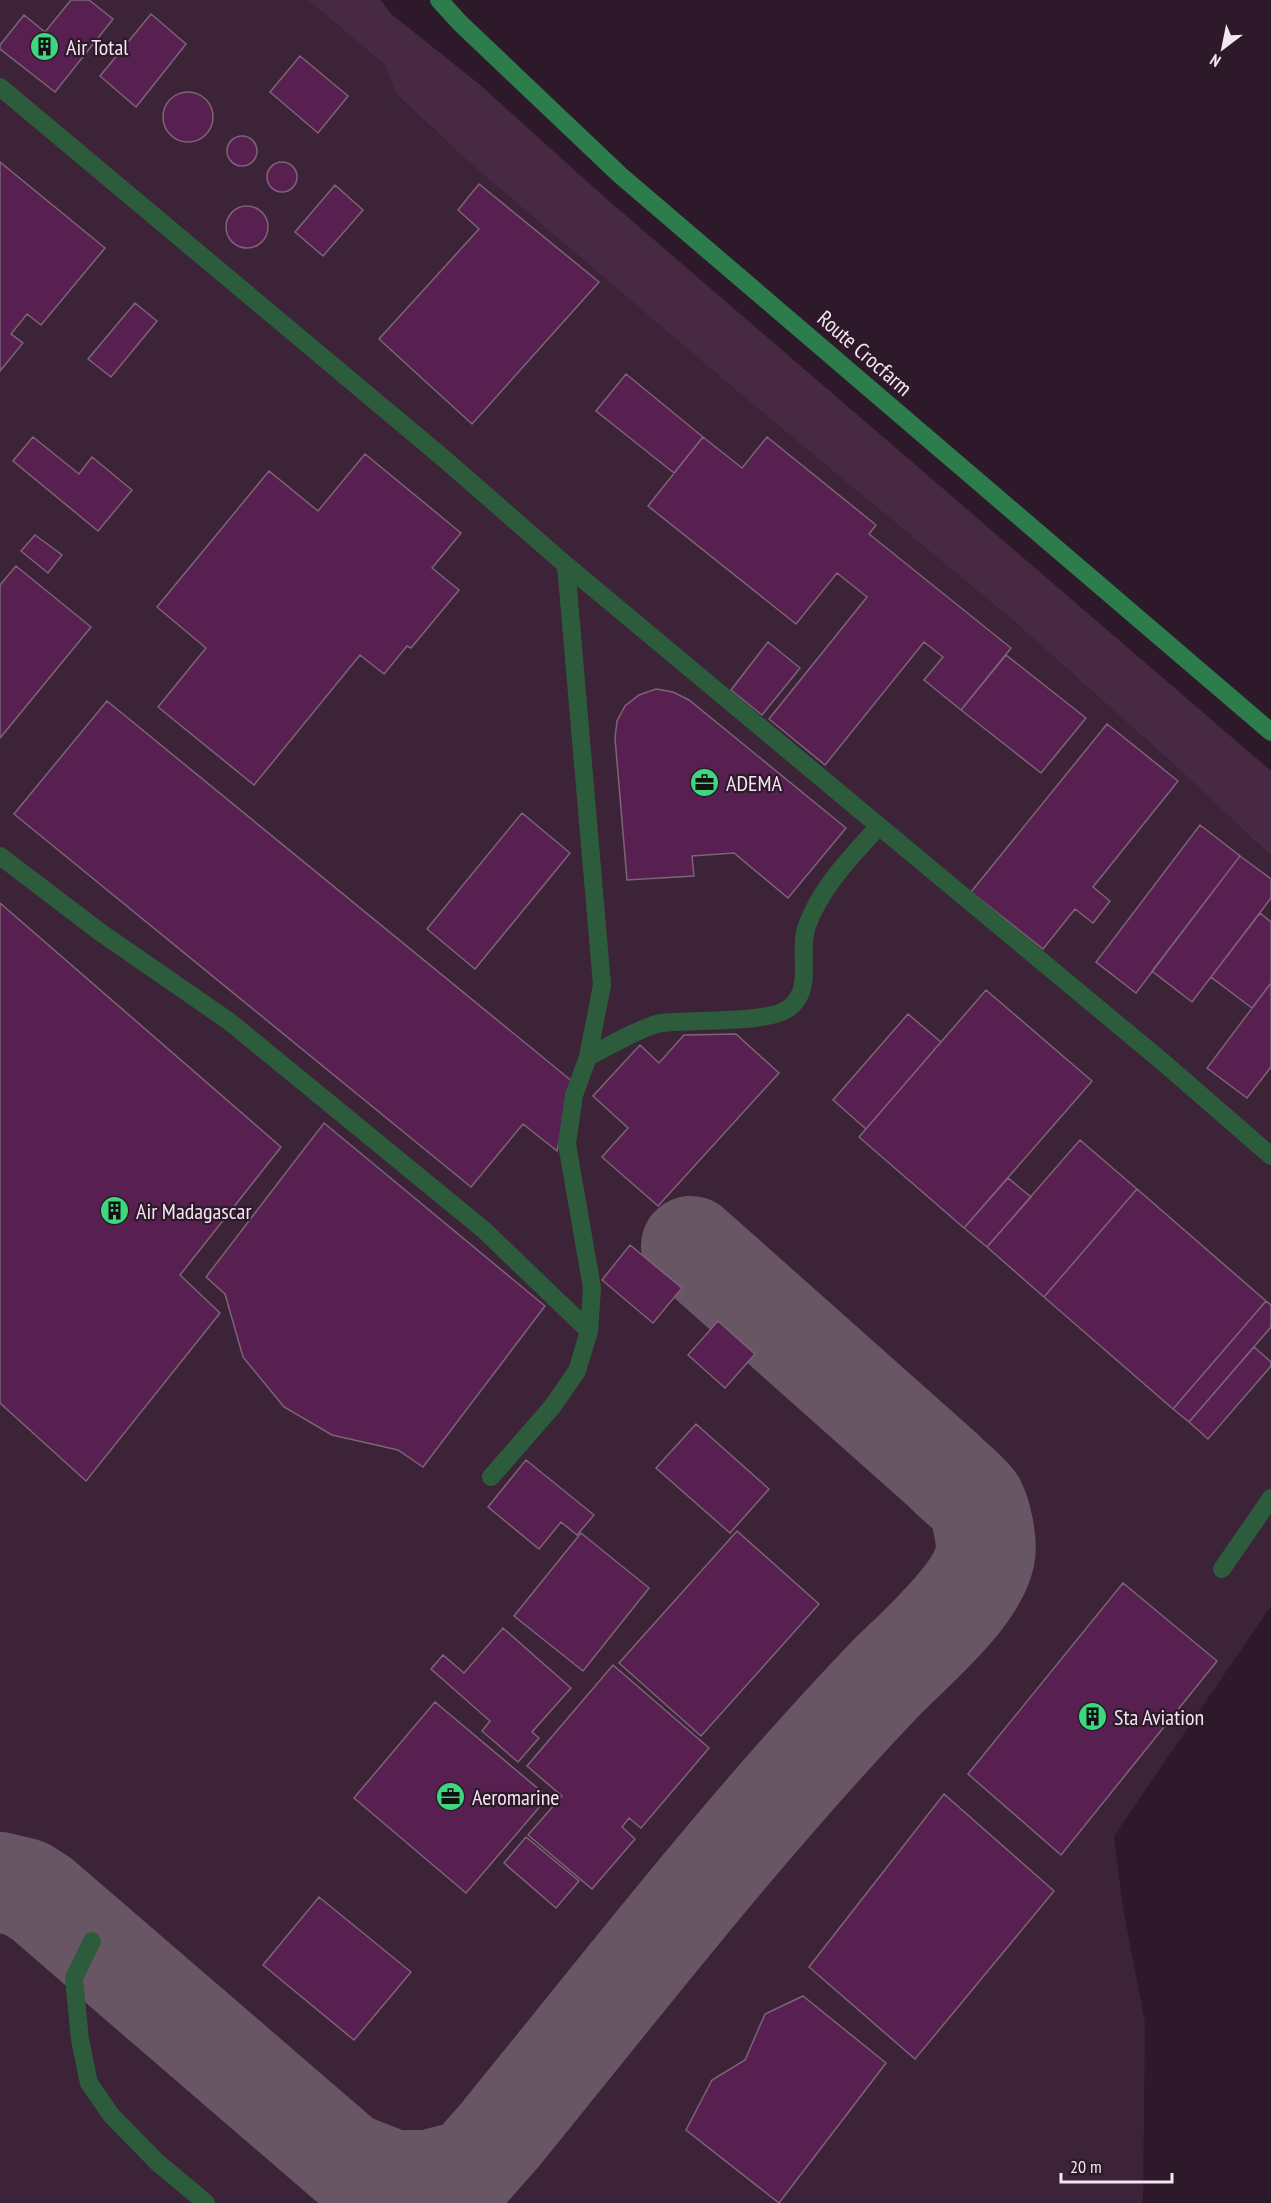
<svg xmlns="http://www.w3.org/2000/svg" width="1271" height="2203" font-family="'PT Sans Narrow',sans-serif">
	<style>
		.built { fill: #3c2338 }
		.green { fill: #482943 }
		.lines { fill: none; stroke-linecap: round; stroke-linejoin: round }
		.taxiway { stroke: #685665; stroke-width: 100 }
		.building { fill: #572050; stroke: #7c6477; stroke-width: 1.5 }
		.lane { stroke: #2d5c3d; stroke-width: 18 }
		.secondary { stroke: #2c7d4b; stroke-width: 18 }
		.labels { text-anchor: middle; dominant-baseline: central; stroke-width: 4.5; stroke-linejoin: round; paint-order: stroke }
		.poi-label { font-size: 22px; fill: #f4e6f1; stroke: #2d192a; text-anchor: start }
		.street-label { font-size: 22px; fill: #f4e6f1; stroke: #2d192a }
	</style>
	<rect width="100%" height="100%" fill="#2d192a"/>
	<path class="built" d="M0 0H308L385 65 395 94 468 160 732 387 1016 623 1180 770 1271 856V1606L1114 1836 1123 1908 1145 2023 1143 2203H0Z"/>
	<path class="green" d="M308 0H381L390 13 479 84 602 195 1271 771V856L1180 770 1016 623 732 387 468 161 395 93 385 65Z"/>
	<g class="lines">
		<path class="taxiway" d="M0 1882 25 1888 42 1899 347 2162 393 2180H428L470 2169 500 2135C626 1980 748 1822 886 1678 916 1648 977 1596 985 1556 988 1544 982 1515 976 1503 969 1492 953 1481 944 1471L691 1246"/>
	</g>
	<path class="building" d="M71 0H89L113 19 55 92 0 49V45L24 15 45 32Z
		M151 14 186 44 136 107 100 76Z
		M300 56 348 96 318 133 270 92Z
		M163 117a25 25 0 1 1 50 0a25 25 0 1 1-50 0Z
		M227 151a15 15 0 1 1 30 0a15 15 0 1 1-30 0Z
		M0 162 105 248 41 325 27 314 11 334 23 343 0 371Z
		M267 177a15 15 0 1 1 30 0a15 15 0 1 1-30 0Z
		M479 184 599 282 472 424 379 339 479 229 458 210Z
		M335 185 363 210 323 256 295 232Z
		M226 227a21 21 0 1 1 42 0a21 21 0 1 1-42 0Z
		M135 303 157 321 111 377 88 359Z
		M626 374 703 437 674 473 596 411Z
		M33 437 79 474 92 457 132 490 98 531 13 461Z
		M703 437 742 468 767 437 876 525 869 534 1011 648 961 710 924 680 943 657 924 642 825 765 769 719 867 597 837 573 796 624 648 506Z
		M365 454 461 533 432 568 459 590 411 648 407 646 384 674 360 655 254 785 158 707 206 648 157 607 269 471 318 511Z
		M35 535 62 555 48 573 21 551Z
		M16 566 91 627 0 738V585Z
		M768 642 800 668 762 715 731 690Z
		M1006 655 1086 718 1041 773 961 710Z
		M656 689 673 692 689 700 846 828 788 898 734 853 692 856 694 876 627 880 615 738 617 721 625 706 639 695Z
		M107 701 573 1082 557 1151 523 1124 471 1187 14 814Z
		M1107 724 1178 781 1093 887 1110 901 1093 923 1075 909 1043 949 971 892Z
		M522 813 570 853 475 969 427 929Z
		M1200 825 1240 856 1136 993 1096 962Z
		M1240 856 1271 879V898L1192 1002 1152 971Z
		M0 903 281 1147 180 1275 220 1313 86 1481 0 1403Z
		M1260 913 1271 922V983L1252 1008 1211 977Z
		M1271 983V1067L1247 1098 1207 1068Z
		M986 990 1092 1081 964 1228 859 1137Z
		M908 1014 941 1042 866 1129 833 1100Z
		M736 1034 779 1073 658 1206 602 1157 628 1128 593 1096 640 1045 659 1063 684 1035Z
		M324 1123 545 1306 423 1467 398 1450 332 1435 284 1407 243 1357 225 1294 206 1277Z
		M1080 1140 1137 1189 1044 1297 987 1247Z
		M1008 1178 1031 1197 987 1247 964 1228Z
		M1137 1189 1266 1301 1173 1409 1044 1297Z
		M630 1245 682 1288 653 1323 602 1280Z
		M1266 1301 1271 1305V1327L1189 1422 1173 1409Z
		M718 1321 755 1354 725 1388 688 1355Z
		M1254 1347 1271 1362V1366L1208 1439 1189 1422Z
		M696 1424 769 1489 730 1533 656 1468Z
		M526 1460 594 1515 577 1535 561 1522 539 1549 488 1507Z
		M737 1531 819 1604 701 1736 619 1663Z
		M581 1533 649 1588 583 1671 514 1616Z
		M1123 1583 1217 1661 1061 1855 968 1774Z
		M503 1628 571 1688 532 1732 539 1738 518 1762 482 1731 490 1721 431 1669 443 1655 464 1673Z
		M613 1665 709 1748 641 1828 629 1818 622 1827 635 1839 592 1889 528 1835 562 1796 527 1766Z
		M435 1702 548 1797 466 1893 354 1798Z
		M944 1794 1054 1891 915 2059 809 1967Z
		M526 1837 579 1881 556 1908 504 1863Z
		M319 1897 411 1972 354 2040 263 1965Z
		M803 1996 886 2063 779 2203 686 2130 712 2080 745 2060 765 2014Z"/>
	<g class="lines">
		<path class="lane" d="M0 87 442 457 566 565 602 985 588 1057 574 1095 567 1144 592 1288 589 1331 577 1371 552 1407 491 1477
			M566 565 879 826C852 856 820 888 807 926 797 952 815 989 789 1008 769 1024 691 1019 662 1023 645 1025 605 1048 588 1057
			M879 826 1164 1063 1271 1156
			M0 856 100 932 230 1022 484 1230 589 1331
			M1222 1569 1271 1498
			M92 1941 74 1978 80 2040 89 2083 111 2115 157 2162 206 2203"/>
		<path class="secondary" d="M439 0 460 23 620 175 1271 732"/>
	</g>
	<defs>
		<symbol id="building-disc" viewBox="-11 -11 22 22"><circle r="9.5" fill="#3cd77e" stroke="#2d192a"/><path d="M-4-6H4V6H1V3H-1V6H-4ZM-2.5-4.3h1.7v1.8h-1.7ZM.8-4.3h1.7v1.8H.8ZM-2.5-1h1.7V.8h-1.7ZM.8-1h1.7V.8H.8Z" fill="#111"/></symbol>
		<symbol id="office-disc" viewBox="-11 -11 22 22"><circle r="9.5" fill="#3cd77e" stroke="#2d192a"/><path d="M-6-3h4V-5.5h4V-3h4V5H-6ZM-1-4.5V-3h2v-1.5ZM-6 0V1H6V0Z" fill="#111"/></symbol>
	</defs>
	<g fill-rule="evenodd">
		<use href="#building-disc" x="28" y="30" width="33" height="33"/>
		<use href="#office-disc" x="688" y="766" width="33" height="33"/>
		<use href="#building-disc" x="98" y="1194" width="33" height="33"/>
		<use href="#building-disc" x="1076" y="1700" width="33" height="33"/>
		<use href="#office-disc" x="434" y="1780" width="33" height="33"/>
	</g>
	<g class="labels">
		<g class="poi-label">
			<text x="66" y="47">Air Total</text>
			<text x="726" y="783">ADEMA</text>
			<text x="136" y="1211">Air Madagascar</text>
			<text x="1114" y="1717">Sta Aviation</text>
			<text x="472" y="1797">Aeromarine</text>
		</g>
		<g class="street-label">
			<text transform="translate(865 353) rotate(41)">Route Crocfarm</text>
		</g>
	</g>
	<g transform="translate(1223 48) rotate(212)" stroke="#2d192a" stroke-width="4.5" paint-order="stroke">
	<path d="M0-4.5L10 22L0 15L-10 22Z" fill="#f4e6f1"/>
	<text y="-9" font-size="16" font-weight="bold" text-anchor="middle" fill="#f4e6f1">N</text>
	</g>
	<path d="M1061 2173v9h111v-9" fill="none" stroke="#f4e6f1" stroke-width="3"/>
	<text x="1070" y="2173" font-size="18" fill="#f4e6f1" stroke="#2d192a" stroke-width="4.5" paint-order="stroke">20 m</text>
</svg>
